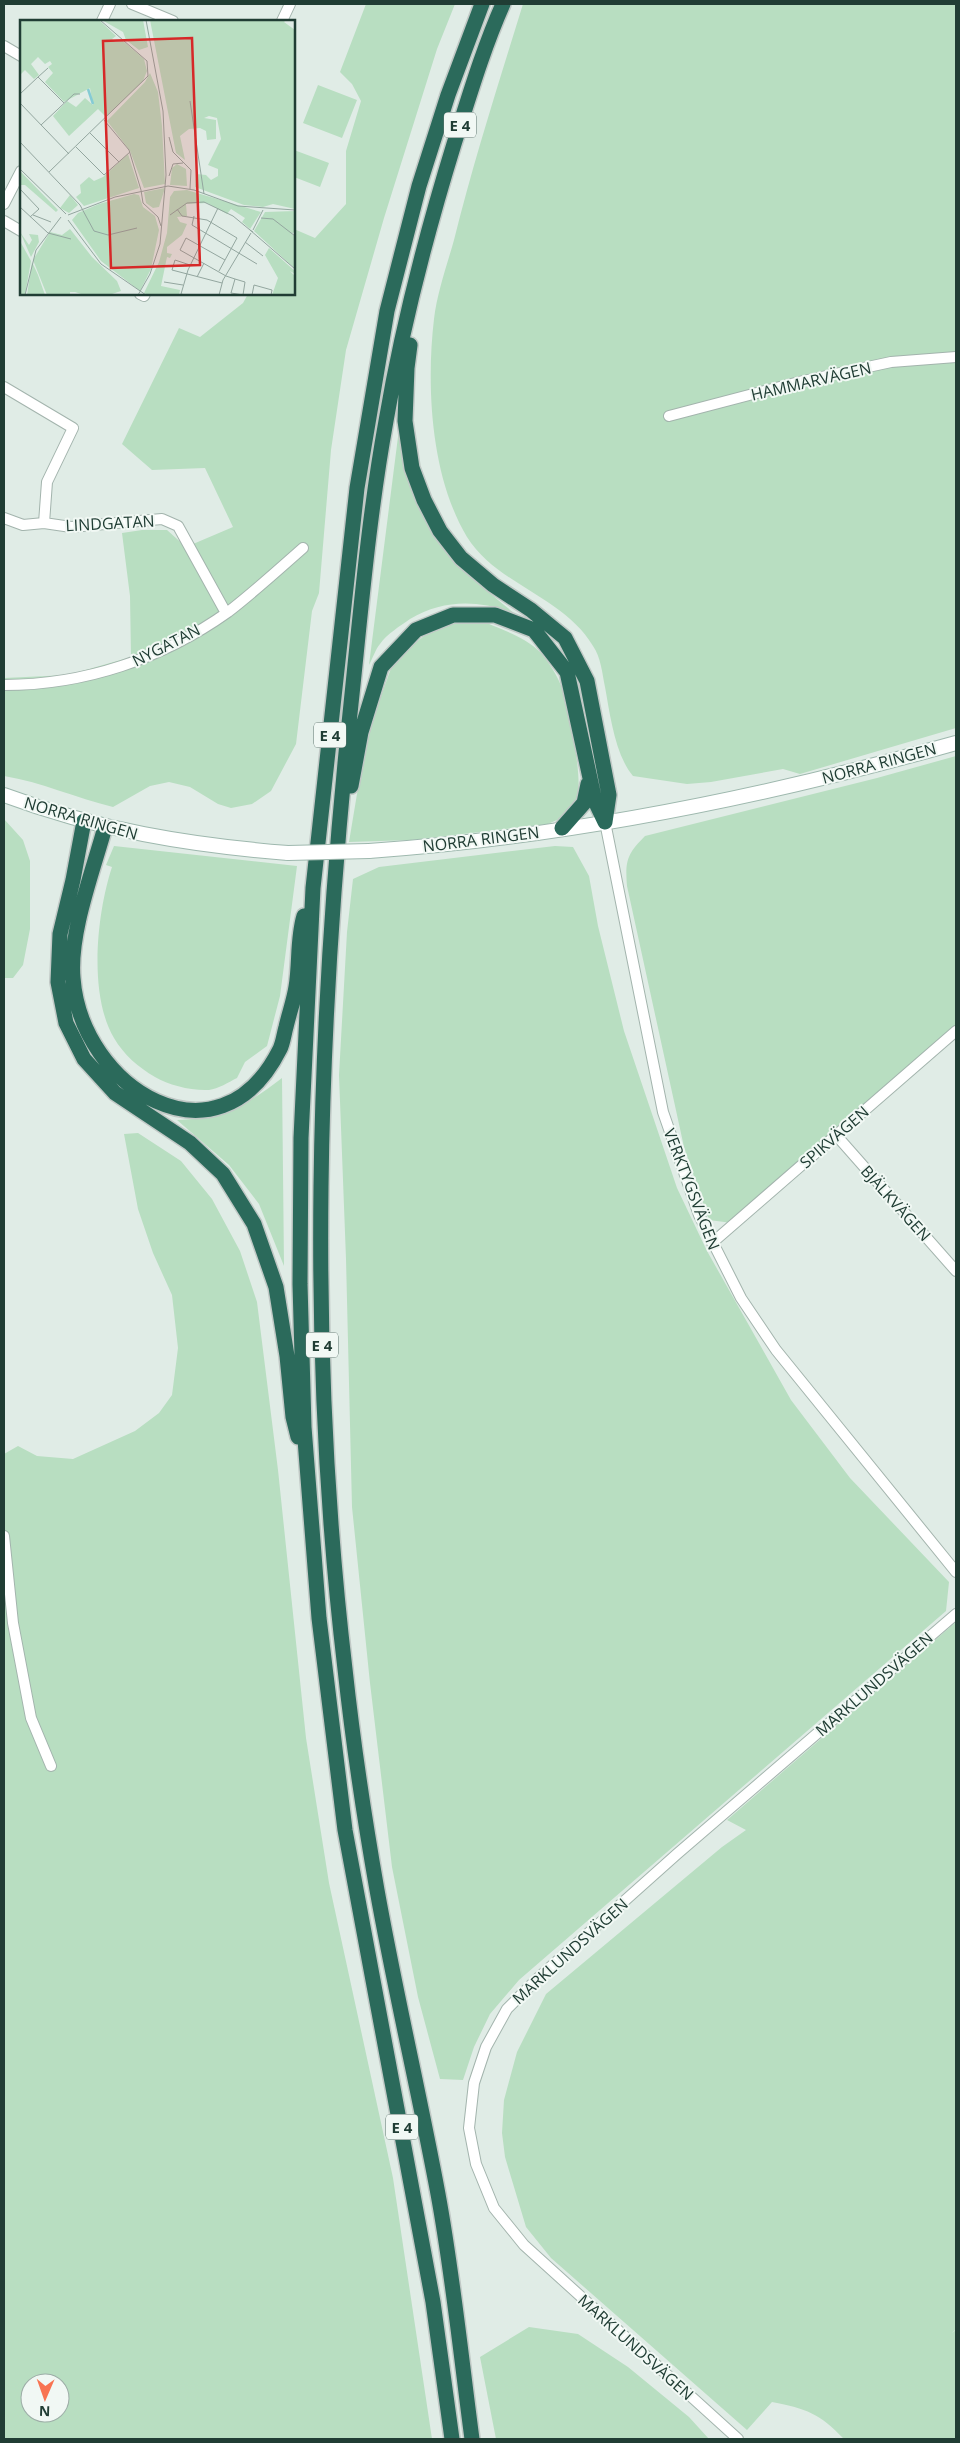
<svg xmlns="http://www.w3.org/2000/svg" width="960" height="2443" font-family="'Open Sans',sans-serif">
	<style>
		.green { fill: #b8dec1; fill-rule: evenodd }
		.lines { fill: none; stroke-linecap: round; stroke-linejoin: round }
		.street-casing { stroke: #a3b4ad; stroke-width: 12 }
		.secondary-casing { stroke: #9eb8ae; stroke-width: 16 }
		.highway-casing { stroke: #c1c9c6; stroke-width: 18 }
		.street { stroke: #fff; stroke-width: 10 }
		.secondary { stroke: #fff; stroke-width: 14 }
		.highway { stroke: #2b6a5b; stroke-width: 15 }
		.secondary-bridge-casing { stroke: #9eb8ae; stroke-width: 16; stroke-linecap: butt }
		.secondary-bridge { stroke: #fff; stroke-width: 14 }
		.labels { text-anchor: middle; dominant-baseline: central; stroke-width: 4; stroke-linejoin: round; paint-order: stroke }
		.shield { fill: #f1f8f4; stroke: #5f756e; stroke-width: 1 }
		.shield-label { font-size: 15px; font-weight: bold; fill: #203d34 }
		.street-label { font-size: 16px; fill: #203d34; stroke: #f1f8f4 }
		.inset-river { fill: none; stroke: #85cbd4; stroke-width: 2.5 }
		.inset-road { fill: none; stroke: #93a69f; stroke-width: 1 }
		.view { fill: #d62828; fill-opacity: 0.15; stroke: #d62828; stroke-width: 2.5 }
		.inset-edge { fill: none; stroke: #203d34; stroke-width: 2.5 }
	</style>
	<rect width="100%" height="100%" fill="#e0ece6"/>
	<path class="green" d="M366 4H455L437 49 384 218 346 350 331 450 319 593 312 611 296 744 271 791 252 804 231 808 218 804 190 787 169 782 150 786 113 807C76 798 41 782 4 776V678L68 675 131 657 130 596 122 533 142 530H167L186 547 233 527 205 468 152 470 122 444 179 328 200 337 243 303 248 294H294V229L315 238 346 204V151L361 101 352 84 340 72Z
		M523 4H956V728L800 774 783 769 711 782 687 784 633 776C615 755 610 714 605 687 602 672 601 658 593 646 563 596 497 585 467 537 431 477 426 387 434 319 437 293 447 265 454 240 474 160 499 82 523 4Z
		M318 85 357 100 342 138 303 123Z
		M294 150 329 163 320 187 294 177Z
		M399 429C401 443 401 458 405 471 427 535 463 572 514 613 478 600 444 599 410 619 400 626 387 634 380 644 375 650 373 658 369 665Z
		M487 623C505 631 527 638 541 653 547 660 555 672 559 681 569 702 585 786 576 805 570 816 558 819 548 824L411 840 349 842 363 758 372 721 394 660 424 636 450 624Z
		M956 756V1026L732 1223 709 1220 684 1147 627 886C625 861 627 854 645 836L877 778Z
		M4 819 23 840 30 861V929L23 965 13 978H4Z
		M114 846 297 866 280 996 267 1046 245 1062 237 1078C229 1082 218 1089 209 1090 191 1091 169 1085 155 1077 138 1067 124 1055 114 1038 88 994 97 913 112 867L106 865Z
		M555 846 573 847 589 876 598 926 624 1031 677 1188 707 1251 791 1400 850 1478 949 1582 946 1611 519 1980 490 2014 474 2047 463 2080 440 2079 418 1997 392 1867 370 1683 352 1507 346 1259 339 1075 347 932 353 879 379 867Z
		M282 1078 284 1266 259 1204 229 1165 177 1120C222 1119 247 1105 282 1078Z
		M138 1133 181 1161 212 1199 240 1251 257 1302 278 1470 306 1738 329 1883 393 2178 432 2439H4V1454L18 1446 37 1456 73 1459 135 1431 159 1413 172 1395 178 1348 172 1295 153 1253 138 1209 124 1134ZM30 2383H60V2413H30Z
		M956 1622V2329L952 2333 956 2330V2439H844C819 2413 807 2409 772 2402L747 2430 551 2258 526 2227 505 2157 502 2133 504 2100 517 2052 546 1994 722 1847 746 1830 727 1820Z
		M529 2327 578 2334 628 2367 689 2417 709 2439H496L480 2357Z"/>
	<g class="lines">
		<defs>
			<path id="street" d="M132 4 173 21
				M102 21 110 4
				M282 21 290 4
				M4 46 21 56
				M4 204 21 171
				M4 221 21 231
				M140 294 144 296 145 294
				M4 387 73 428 47 482 44 523
				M669 416 799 382 891 362 956 357
				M4 518 23 525 44 523 71 527 162 519 178 526 226 613
				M4 685C84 685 162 659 228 612 254 592 278 570 303 548
				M605 822 663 1112 699 1215 741 1298 776 1350 956 1572
				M836 1135 956 1271
				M712 1243 956 1031
				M4 1536 13 1623 31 1718 51 1766
				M738 2439 524 2245 494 2208 476 2164 469 2128 474 2083 486 2047 507 2009 537 1979 677 1854 956 1614"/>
			<path id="secondary" d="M4 795C98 830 188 845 288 853
				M369 851C567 837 765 797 956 743"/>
			<path id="highway" d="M410 345 407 368 405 421 412 468 424 500 440 531 461 558 493 585 531 610 565 638 587 681 609 795 605 822
				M351 786 361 732 381 667 416 630 453 615H495L534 630 567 672 595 801 605 822
				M84 821 73 880 60 934 58 982 66 1023 84 1059 115 1093 190 1143 223 1174 254 1224 276 1287 287 1356 293 1417 298 1437
				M105 827C93 871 69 933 73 978 81 1088 218 1173 280 1049 283 1043 284 1034 286 1027 289 1014 294 1000 296 987 300 963 297 939 304 916
				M562 828 584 803 588 784
				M452 2439 433 2302 345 1830 319 1618 304 1427 300 1284 301 1138 313 888 357 488 387 311 419 186 448 95 482 4
				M472 2439C461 2357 453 2275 438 2194 419 2092 395 1991 377 1890 364 1816 353 1743 345 1669 307 1349 317 1024 351 704 361 609 369 514 386 421 402 327 426 235 454 144 469 97 483 49 503 4"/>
		</defs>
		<use href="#street" class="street-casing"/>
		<use href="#secondary" class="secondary-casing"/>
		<use href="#highway" class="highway-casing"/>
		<use href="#street" class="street"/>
		<use href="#secondary" class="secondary"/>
		<use href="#highway" class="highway"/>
		<defs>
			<path id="secondary-bridge" d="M288 853 369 851"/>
		</defs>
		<use href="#secondary-bridge" class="secondary-bridge-casing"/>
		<use href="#secondary-bridge" class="secondary-bridge"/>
	</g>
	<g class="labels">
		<g class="shield">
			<rect x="444" y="112.5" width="32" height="25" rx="4"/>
			<rect x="314" y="722.5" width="32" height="25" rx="4"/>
			<rect x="306" y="1332.5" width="32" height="25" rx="4"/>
			<rect x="386" y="2114.5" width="32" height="25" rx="4"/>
		</g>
		<g class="shield-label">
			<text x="460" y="125">E 4</text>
			<text x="330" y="735">E 4</text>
			<text x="322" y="1345">E 4</text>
			<text x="402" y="2127">E 4</text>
		</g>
		<g class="street-label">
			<text transform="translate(811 381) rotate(-13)">HAMMARVÄGEN</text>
			<text transform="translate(110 523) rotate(-3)">LINDGATAN</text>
			<text transform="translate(166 645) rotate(-27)">NYGATAN</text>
			<text transform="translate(879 763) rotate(-15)">NORRA RINGEN</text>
			<text transform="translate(81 818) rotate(16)">NORRA RINGEN</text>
			<text transform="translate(481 839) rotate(-7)">NORRA RINGEN</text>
			<text transform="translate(834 1137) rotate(-41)">SPIKVÄGEN</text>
			<text transform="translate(692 1189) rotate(69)">VERKTYGSVÄGEN</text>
			<text transform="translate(896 1203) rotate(48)">BJÄLKVÄGEN</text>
			<text transform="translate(874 1684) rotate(-41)">MARKLUNDSVÄGEN</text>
			<text transform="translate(570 1951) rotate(-42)">MARKLUNDSVÄGEN</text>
			<text transform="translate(636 2347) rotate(42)">MARKLUNDSVÄGEN</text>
		</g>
	</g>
	<g transform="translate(20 20)">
		<rect width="275" height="275" fill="#e0ece6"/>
		<path d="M0 0H79L96 16 92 19 95 22 103 21 124 39 127 51 123 61 86 97 78 89 49 116 33 96 47 81 56 87 65 78 73 85 70 68 44 82 25 62 33 53 28 47 32 44 30 41 25 44 18 37 11 44 19 55 14 59 5 50 0 55ZM82 0H123L128 27 119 30 106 20 103 12ZM130 0H266L264 2 275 10V189L253 184 243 187 224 185 175 167 176 154 186 155 191 160 198 156V149L188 145 201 119 197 98 189 96 184 98 196 100V119L187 120 186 111 180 108 169 109 160 116 165 140 156 133ZM130 53 138 72 142 106 145 164 124 168 110 131 87 101 125 62ZM108 134 119 168 64 186 56 177 61 173 60 165 69 157 74 161 83 157ZM157 144 166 149 167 166 150 165 152 148ZM0 151 38 190 36 192 5 165H0ZM145 168 139 187 133 188 126 183 124 172ZM167 170 241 192 230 209 222 202 225 198 211 189 207 194 187 183 166 184 167 196 157 197 160 202 167 204 162 215 147 227V233L152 234 150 238 147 237 141 266 160 270 159 275H128L124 273 139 242 147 213 150 177 154 171ZM114 174 119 175 123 187 135 196 139 210 131 249 120 271 81 241 52 200 58 193 79 184ZM50 175 58 185 49 193 40 188ZM275 191V211L272 214 275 217V249L234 211 245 192ZM50 209 72 237 97 261 101 271 89 275H64L55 272H50V275H27L13 240 30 212 42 215ZM0 212 9 225 12 220 9 214 18 215 19 222 11 237ZM0 221 11 241 5 275H0ZM249 228 275 251V254L270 251 275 256V275H252L258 258 245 235ZM12 242 18 255 25 275H7Z" fill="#b8dec1"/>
		<path class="inset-river" d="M68 69 73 84"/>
		<path class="inset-road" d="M28 48 18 57 44 83M0 74 18 57M170 81 184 174M0 83 49 134M84 100 109 130 121 170M21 105 54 74H60M70 113 99 142M149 117 153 132 171 150 170 169M0 122 60 185 74 211 88 215 117 208M56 127 84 155 110 132M0 149 46 194M29 152 128 56 127 41 80 0M149 156 153 144 163 143M0 169 19 189 10 197M121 170 123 183 138 197 141 206M0 187 28 213 51 219M157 189 162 196 187 200 217 218 199 251M13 195 31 202M48 195 95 177 148 166 174 170 218 186 275 190M150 195 167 183 184 182 213 196 230 210M174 196 172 205 237 244M241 198 253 199 275 216M48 200 81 244 126 275M233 210 243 190M233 212 230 210 275 249M225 222 243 236M205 240 166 218 160 230 206 256 215 259 225 262 223 275 211 273 215 259M170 245 155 240 152 250 202 263M177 257 184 243M144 262 163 265M5 275 16 230 41 197M118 275 130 254 140 224 146 155 143 91 126 0M165 275 161 274 168 250 198 188M199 275 203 260 231 213M232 275 234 265 252 270 251 275"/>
		<path class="view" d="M172 18 180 245 91 248 83 21Z"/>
		<rect width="275" height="275" class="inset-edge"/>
	</g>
	<rect width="960" height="2443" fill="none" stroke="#203d34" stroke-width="10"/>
	<g transform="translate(45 2398) rotate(182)"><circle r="24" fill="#f1f8f4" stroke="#9dada7"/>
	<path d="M0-4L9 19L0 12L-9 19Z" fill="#f87452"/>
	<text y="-8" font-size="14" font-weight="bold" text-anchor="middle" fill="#203d34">N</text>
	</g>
</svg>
